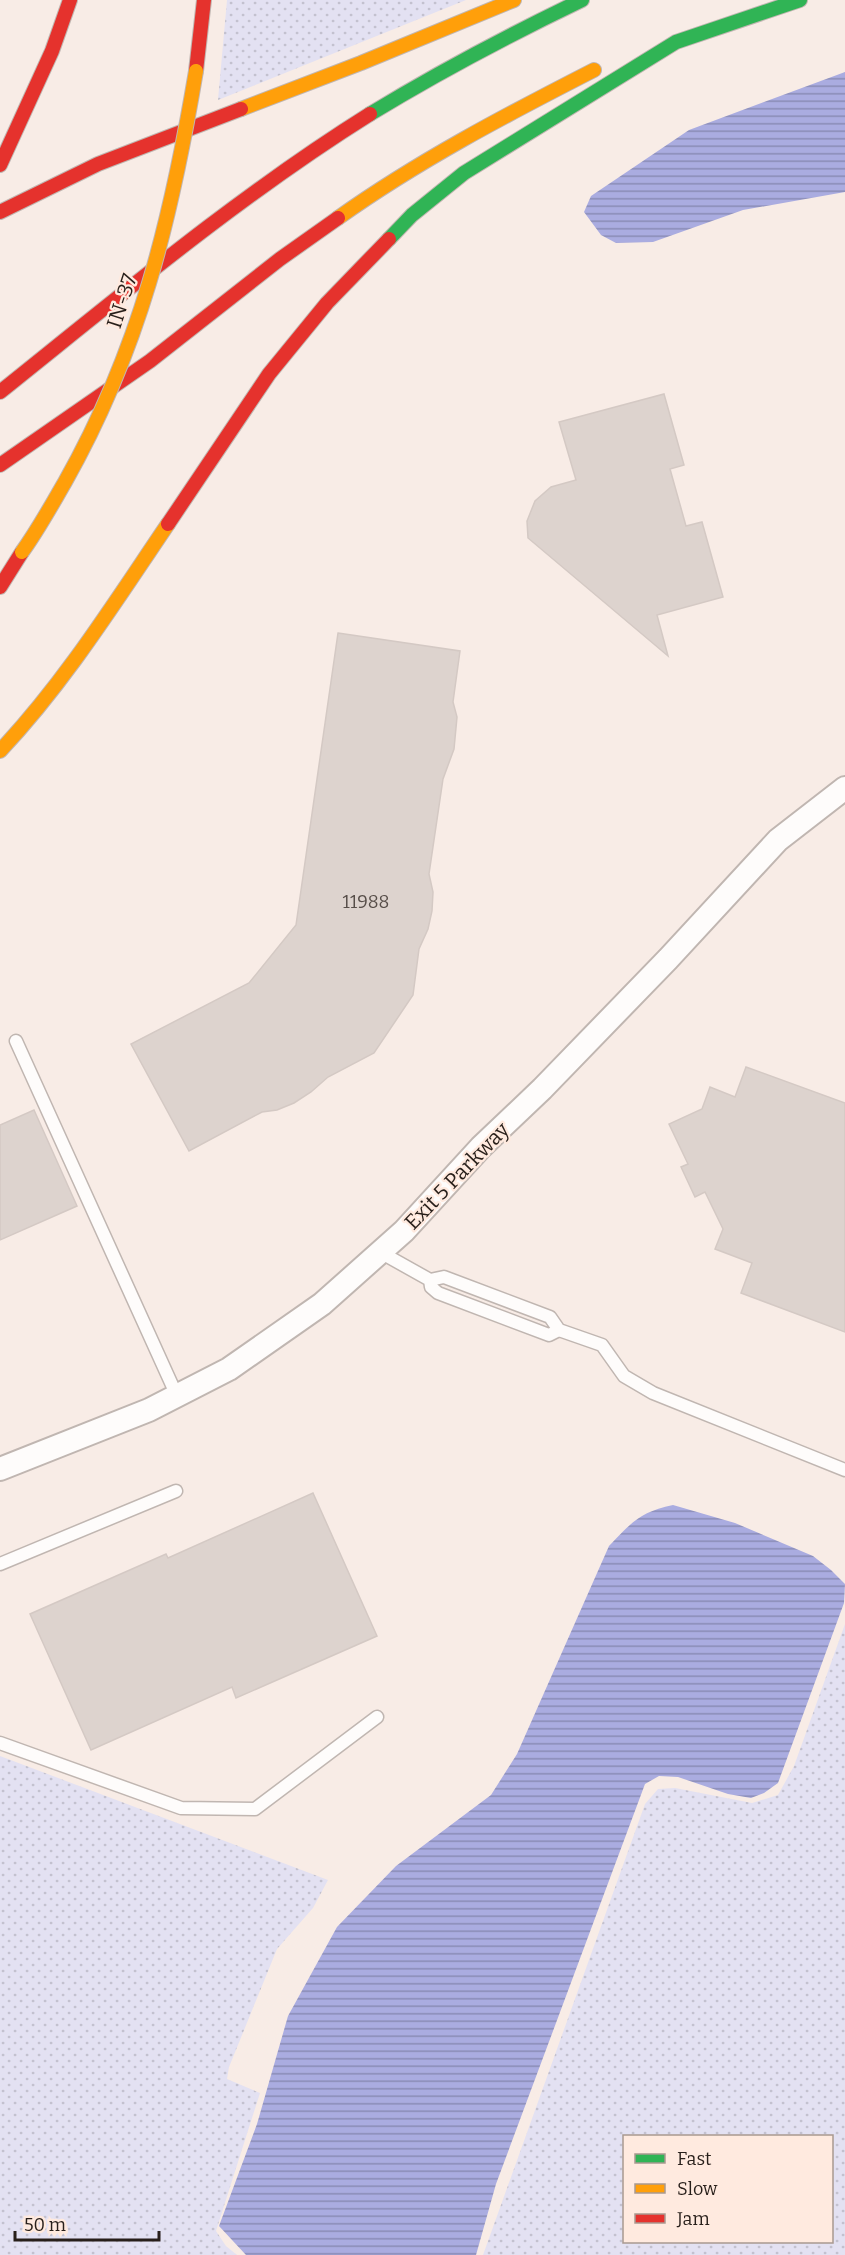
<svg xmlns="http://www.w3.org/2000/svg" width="845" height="2255" font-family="Bitter,serif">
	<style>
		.grass { fill: url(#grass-dots); fill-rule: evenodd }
		.water { fill: url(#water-rules) }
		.building { fill: #ddd3ce; stroke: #d4c9c4; stroke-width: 1.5 }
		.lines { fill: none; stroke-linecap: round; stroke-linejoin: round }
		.lane-casing { stroke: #c0b6b1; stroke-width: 15 }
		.street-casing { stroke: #c0b6b1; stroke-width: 26 }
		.fast-casing { stroke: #c0b6b1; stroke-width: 16 }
		.slow-casing { stroke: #c0b6b1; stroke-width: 16 }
		.jam-casing { stroke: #c0b6b1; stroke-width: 16 }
		.lane { stroke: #fefcfb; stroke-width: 12 }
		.street { stroke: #fefcfb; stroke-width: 22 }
		.fast { stroke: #30b455; stroke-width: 14 }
		.slow { stroke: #ff9f0a; stroke-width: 14 }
		.jam { stroke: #e5322d; stroke-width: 14 }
		.slow-bridge-casing { stroke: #c0b6b1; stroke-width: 16; stroke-linecap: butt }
		.slow-bridge { stroke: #ff9f0a; stroke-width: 14 }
		.labels { text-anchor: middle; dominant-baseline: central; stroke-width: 4.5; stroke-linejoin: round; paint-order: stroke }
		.number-label { font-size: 18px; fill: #564d48 }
		.street-label { font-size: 21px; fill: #281f1a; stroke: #ffeadf }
	</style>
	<defs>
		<pattern id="grass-dots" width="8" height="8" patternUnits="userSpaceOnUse" patternTransform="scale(1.5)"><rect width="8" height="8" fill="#e3e1f2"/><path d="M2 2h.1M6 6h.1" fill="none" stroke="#c3c1cf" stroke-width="1.8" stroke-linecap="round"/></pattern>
		<pattern id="water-rules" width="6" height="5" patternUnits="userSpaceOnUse" patternTransform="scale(1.5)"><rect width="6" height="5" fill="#aaace0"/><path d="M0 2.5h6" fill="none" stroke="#8a8bb5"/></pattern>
	</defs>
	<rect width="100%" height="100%" fill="#f8ece6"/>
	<path class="grass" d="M227 0H466L218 100Z
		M845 1624V2255H483L645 1804 658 1789 675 1788 752 1803 778 1795 794 1766ZM624 2136H832V2242H624Z
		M0 1756 328 1880 313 1908 277 1949 229 2067 227 2079 260 2093 216 2231 226 2246 237 2255H0Z"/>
	<path class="water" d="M845 72V192L743 210 653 242 616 243 601 235 584 212 591 196 689 130Z
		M673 1505 735 1523 813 1556 831 1570 845 1584 844 1603 778 1783 764 1793 751 1798 728 1794 678 1777 659 1776 645 1784 496 2184 476 2255H246L219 2226 257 2124 288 2016 337 1927 396 1866 491 1795 517 1754 609 1546C632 1522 640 1512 673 1505Z"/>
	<path class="building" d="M664 394 684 465 670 469 686 526 702 522 723 597 657 615 668 656 528 538 527 521 535 501 551 487 576 480 559 422Z
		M338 633 460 651 453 702 457 717 454 749 443 779 429 874 433 892 432 911 428 929 419 949 413 995 374 1053 328 1077 311 1092 294 1103 277 1110 262 1112 189 1151 131 1044 249 983 296 925Z
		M746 1067 845 1103V1332L741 1293 752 1263 715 1249 723 1229 705 1192 695 1197 681 1167 688 1164 669 1124 702 1109 710 1087 735 1097Z
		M34 1110 77 1206 0 1240V1125Z
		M313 1493 377 1636 236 1698 232 1687 91 1750 30 1614 166 1554 168 1558Z"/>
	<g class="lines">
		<defs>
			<path id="lane" d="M16 1041 177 1396
				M380 1252 430 1280
				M559 1330 549 1335 438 1293 431 1287 430 1280 444 1277 550 1317 559 1330 602 1345 624 1376 653 1393 845 1470
				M0 1564 176 1491
				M0 1743 181 1808 255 1809 377 1717"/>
			<path id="street" d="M0 1469 149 1410 229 1369 322 1304 404 1231 481 1147 542 1089 668 959 778 840 845 788"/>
			<path id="fast" d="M370 114C439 72 509 35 582 0
				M389 239 412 215 464 173 676 42 800 0"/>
			<path id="slow" d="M241 109 361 63 514 0
				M338 218C418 161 506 115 594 70
				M0 751C65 682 115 602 168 524"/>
			<path id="jam" d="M196 71 204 0
				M0 165 52 51 70 0
				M0 212 98 164 241 109
				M0 392C120 296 239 196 370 114
				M0 465 150 361 280 259 338 218
				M168 524 269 374 327 303 389 239
				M0 587 22 552"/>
		</defs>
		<use href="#lane" class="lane-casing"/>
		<use href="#street" class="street-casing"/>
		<use href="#fast" class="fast-casing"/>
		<use href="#slow" class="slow-casing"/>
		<use href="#jam" class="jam-casing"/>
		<use href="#lane" class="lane"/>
		<use href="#street" class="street"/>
		<use href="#fast" class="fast"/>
		<use href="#slow" class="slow"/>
		<use href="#jam" class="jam"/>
		<defs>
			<path id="slow-bridge" d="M22 552C38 530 51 506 65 482 140 349 171 220 196 71"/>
		</defs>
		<use href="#slow-bridge" class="slow-bridge-casing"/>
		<use href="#slow-bridge" class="slow-bridge"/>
	</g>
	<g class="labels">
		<g class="number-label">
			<text x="366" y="902">11988</text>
		</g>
		<g class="street-label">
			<text transform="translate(122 301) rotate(-72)">IN-37</text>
			<text transform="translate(457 1176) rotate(-46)">Exit 5 Parkway</text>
		</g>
	</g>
	<rect x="623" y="2135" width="210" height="108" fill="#ffeadf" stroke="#a99990" stroke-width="1.5"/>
	<rect x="635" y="2154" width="30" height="9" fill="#30b455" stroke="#a99990" stroke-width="1.5"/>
	<text x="677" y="2165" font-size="18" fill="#281f1a">Fast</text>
	<rect x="635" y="2184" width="30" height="9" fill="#ff9f0a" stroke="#a99990" stroke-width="1.5"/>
	<text x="677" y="2195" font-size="18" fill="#281f1a">Slow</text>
	<rect x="635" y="2214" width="30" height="9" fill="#e5322d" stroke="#a99990" stroke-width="1.5"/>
	<text x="677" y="2225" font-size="18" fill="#281f1a">Jam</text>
	<path d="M15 2231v9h144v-9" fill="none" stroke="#281f1a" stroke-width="3"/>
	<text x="24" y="2231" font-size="18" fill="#281f1a" stroke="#ffeadf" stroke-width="4.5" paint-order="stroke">50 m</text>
</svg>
